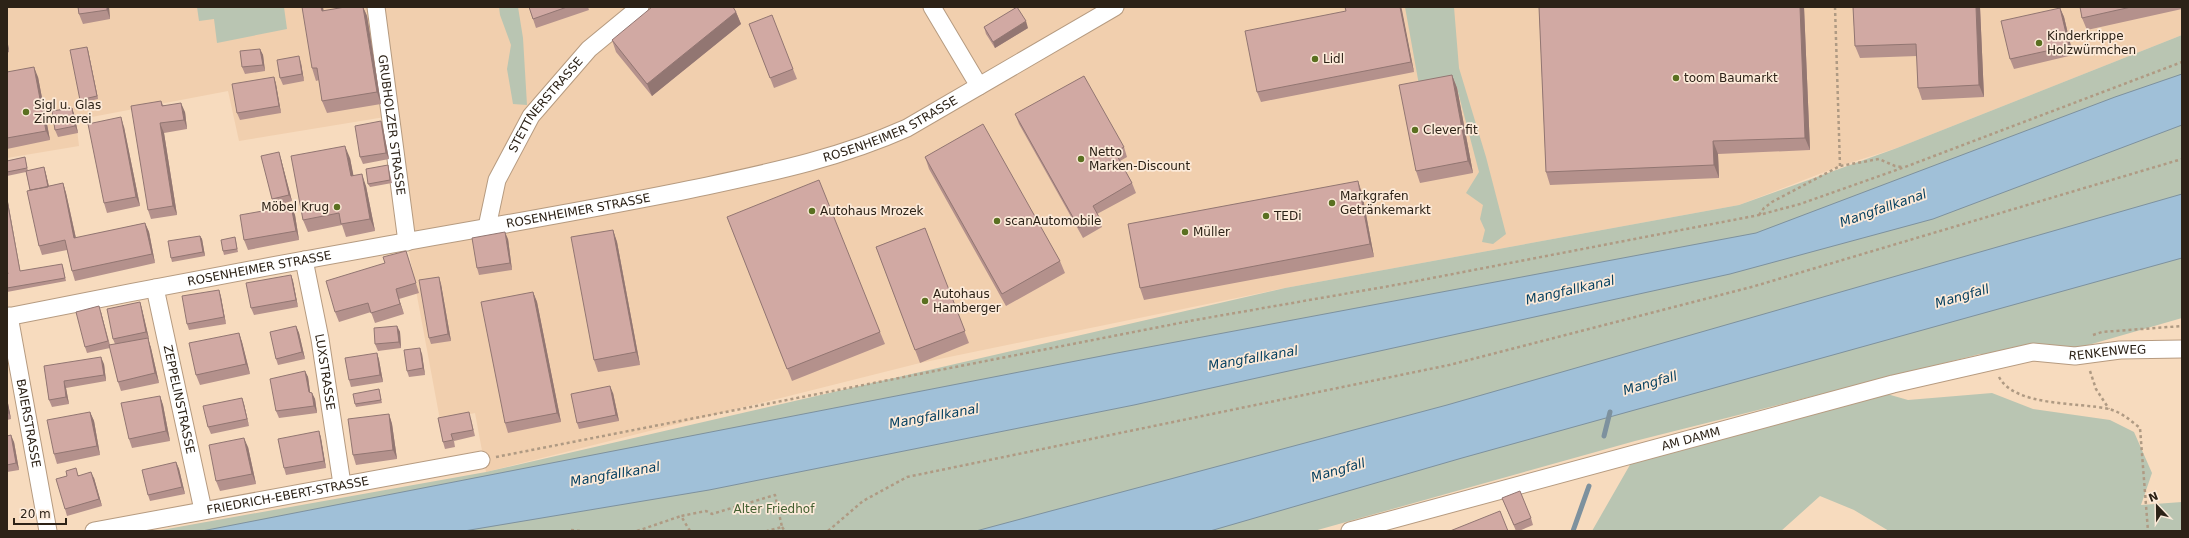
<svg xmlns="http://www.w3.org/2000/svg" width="2189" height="538" font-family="'DejaVu Sans',sans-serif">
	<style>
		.built { fill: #f1cfae }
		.green { fill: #b9c5b2 }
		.water { fill: #a0c0d8; stroke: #7d919e }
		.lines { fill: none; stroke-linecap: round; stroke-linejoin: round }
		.stream { stroke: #7d919e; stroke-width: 5 }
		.minor-casing { stroke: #b69b80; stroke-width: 19 }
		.path { stroke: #af9a83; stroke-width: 2.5; stroke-dasharray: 3 3; stroke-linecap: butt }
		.minor { stroke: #fff; stroke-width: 17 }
		.wall { fill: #b4918c }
		.shaded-wall { fill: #927672 }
		.building { fill: #d1a9a3; stroke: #927672 }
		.poi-dot { fill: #5a7021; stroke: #fcead9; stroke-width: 1.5 }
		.labels { text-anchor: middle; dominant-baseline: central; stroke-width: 3.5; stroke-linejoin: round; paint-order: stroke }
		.poi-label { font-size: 12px; fill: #2c2217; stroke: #fcead9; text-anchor: start }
		.street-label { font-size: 12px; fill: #2c2217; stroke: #fcead9 }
		.park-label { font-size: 12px; fill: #435f30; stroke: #fcead9 }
		.water-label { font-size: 13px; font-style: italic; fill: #054061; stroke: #fcead9 }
	</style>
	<rect width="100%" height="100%" fill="#f7dbbe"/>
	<path class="built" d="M7 7H2182V35L1897 148 1840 166 1739 205 1285 288 920 363 486 472 475 413 440 420 407 242 391 116 239 141 228 91 76 120 79 146 7 158Z"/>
	<path class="green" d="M197 7H284L287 29 217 43 214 19 199 21Z
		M499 7H518L523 38 527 105 513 104 507 69 511 45 500 15Z
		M1405 7H1454L1459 68 1486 157 1506 234 1493 244 1482 242 1485 230 1480 219 1483 205 1466 193 1479 172 1457 88 1450 77 1419 85Z
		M2182 35V318L2029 362 1980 354 1635 441 1314 531H156L486 472 1285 288 1739 205 1897 148Z
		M1880 392 1908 400 1992 393 2033 409 2110 420 2134 432 2152 473 2141 505 2182 502V531H1889L1854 510 1820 496 1781 531H1592L1631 463Z"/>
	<path class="water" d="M2182 74V125L1933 219 1730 274 1134 405 709 490 464 531H202L1117 353 1756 233 2115 97Z
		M2182 194V258L1462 458 1210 531H976L1447 405Z"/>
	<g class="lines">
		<path class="stream" d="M1604 436 1610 412
			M1573 531 1589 486"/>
		<defs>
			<g id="minor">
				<path id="s1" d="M376 7 407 242"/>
				<path d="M932 7 979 86"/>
				<path id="s2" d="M487 227 497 180 531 116 589 49 640 7"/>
				<path id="s3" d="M304 260 320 339 342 484"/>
				<path id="s4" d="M155 288 203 510"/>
				<path id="s5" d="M9 316 48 531"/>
				<path id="s6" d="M7 317C167 285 328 255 489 227 562 214 635 201 707 186 777 171 842 157 907 128L1115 7"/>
				<path id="s7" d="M94 531 481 460"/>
				<path id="s8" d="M1350 531 1893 384 2033 352 2075 356 2120 350 2182 349"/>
			</g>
		</defs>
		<use href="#minor" class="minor-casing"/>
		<path class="path" d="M1835 7 1840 166
			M1759 215 1764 208 1772 202 1840 166 1879 159 1895 166 1902 167
			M2093 335 2102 332 2182 326
			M2090 371 2096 389 2109 409
			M1999 377C2015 407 2078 402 2109 409 2121 412 2130 420 2140 428L2148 531
			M496 457 1195 320 1401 284 1759 215 1800 204 1905 167 2182 62
			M782 527 785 531
			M571 530 580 531
			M637 531 681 516
			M690 531 681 516 706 511 712 514 775 495 782 527 767 531
			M828 531 863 501 907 477 1449 365 1755 286 2182 159"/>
		<use href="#minor" class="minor"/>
	</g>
	<path class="wall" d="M78 7H109L110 19 83 24 79 14Z
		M345 7H363L367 16 381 104 327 113 322 101 319 80 316 81 312 68 324 11Z
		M529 7H588L589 10 536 28Z
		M1345 7H1401L1414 72 1261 102 1257 92 1346 11Z
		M1539 7H1804L1810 150 1718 154 1719 178 1550 185 1546 172Z
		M1853 7H1980L1984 97 1922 100 1918 88 1917 56 1860 58 1855 46Z
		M2080 7H2182V9L2087 30 2082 18Z
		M2060 8 2064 17 2073 55 2014 69 2010 59Z
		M736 12 741 24 652 96 616 52 612 40Z
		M749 24 793 69 797 79 774 88Z
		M984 27 1028 28 995 48 986 34Z
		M7 37 9 52 7 53Z
		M260 49 263 55 265 71 245 74 242 67Z
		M88 50 98 99 81 103 80 100Z
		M301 63 304 81 283 85 280 78Z
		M7 72 38 77 50 140 7 149Z
		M1452 75 1457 88 1473 173 1420 183 1416 171Z
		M274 77 276 84 281 113 240 120 237 113Z
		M161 101 163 105 185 112 187 129 164 133 177 215 151 219 148 210Z
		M72 108 74 114 78 133 58 137 55 130Z
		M1015 114 1124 147 1127 157 1120 161 1132 183 1136 193 1097 214 1102 227 1083 238 1019 124Z
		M381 121 383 128 389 159 363 164 360 157Z
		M124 127 140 206 107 213 104 203Z
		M25 157 28 171 44 167 46 174 49 186 63 183 66 193 76 238 145 223 149 232 155 263 75 281 72 271 67 250 42 255 39 246 30 190 26 172 7 176V161Z
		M925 157 1060 261 1065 273 1006 306 929 169Z
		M350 158 353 175 366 186 375 231 346 237 342 225 308 232 303 220Z
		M281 159 292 201 274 206 272 199Z
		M388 165 392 183 370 187 368 184Z
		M1362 193 1374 257 1144 300 1140 288Z
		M291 206 295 215 299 240 248 250 244 240Z
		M727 217 880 332 885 344 792 381Z
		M925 228 969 343 920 363 876 247Z
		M613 230 617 242 640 365 598 372 594 360Z
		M200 236 202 239 205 256 172 262 171 258Z
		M235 237 236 241 238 252 224 255 223 251Z
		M508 239 512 270 479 275 477 268Z
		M406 251 419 293 399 299 404 314 375 323 371 312 339 322 335 312 385 263Z
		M63 267 66 281 7 292V274L20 271Z
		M291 275 293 281 298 307 254 315 251 308Z
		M441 284 451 341 431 344 429 338Z
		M219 290 221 297 226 324 189 330 187 324Z
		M533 292 537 302 561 422 508 433 505 423Z
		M140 302 142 309 149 339H148L151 348 159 383 121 391 118 382 110 348 87 353 85 347 101 312 110 345 115 344 113 339Z
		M296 326 299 333 305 359 278 365 276 359Z
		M397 326 400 332 401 348 378 351 375 344Z
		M239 333 242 342 250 374 200 385 196 375Z
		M377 353 379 360 383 382 351 387 349 380Z
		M422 354 425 375 409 377 407 371Z
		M104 364 106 381 66 388 69 404 52 407 49 400 44 366Z
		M305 371 308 377 310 392 312 393 315 399 317 413 279 418 276 411Z
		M379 389 380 393 382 403 356 407 355 404Z
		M613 393 619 421 579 429 577 423Z
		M160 396 163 405 170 441 132 448 129 439Z
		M7 398 11 419 7 420Z
		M242 398 244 404 249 426 211 434 208 427Z
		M90 412 94 421 100 455 57 464 54 454Z
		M389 414 392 424 397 459 356 465 353 455Z
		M438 418 471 419 475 436 454 441 455 447 445 449 443 442Z
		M319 431 321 438 326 468 286 475 284 468Z
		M7 436 14 442 19 470 7 472Z
		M248 447 256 484 220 491 216 481Z
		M176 462 179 469 185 494 150 501 148 495Z
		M78 475 94 478 102 506 67 516 65 509Z
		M1502 498 1531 518 1533 525 1519 531H1516Z"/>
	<path class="shaded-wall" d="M107 7H109L110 19 107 10Z
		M321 7H323L326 23 322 11Z
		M363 7 367 16 381 104 377 92Z
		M1400 7H1401L1402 10 1414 72 1411 62Z
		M1800 7H1804L1810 150 1805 138Z
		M1976 7H1980L1984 97 1979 85Z
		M2060 8 2064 17 2073 55 2069 46Z
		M736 12 741 24 652 96 647 84Z
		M1026 21 1028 28 995 48 993 42Z
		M7 37 9 52 7 45Z
		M87 47 88 50 98 99 97 96Z
		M260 49 263 55 265 71 263 65Z
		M299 56 301 63 304 81 302 74Z
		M34 67 38 77 50 140 46 131Z
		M1452 75 1457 88 1473 173 1468 161Z
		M274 77 276 84 281 113 279 106Z
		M181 103 185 112 187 129 184 120Z
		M72 108 74 114 78 133 75 126Z
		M121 117 124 127 140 206 136 197Z
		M381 121 383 128 389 159 386 153Z
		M160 123 164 133 177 215 173 206Z
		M1713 141 1718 154 1719 178 1714 165Z
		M345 146 350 158 356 188 351 176Z
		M279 152 281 159 292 201 289 195Z
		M44 167 46 174 51 196 48 190Z
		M362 174 366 186 375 231 370 219Z
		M1358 181 1362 193 1374 257 1370 244Z
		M63 183 66 193 78 248 74 238Z
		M7 196 21 275 20 271 7 200Z
		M291 206 295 215 299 240 296 231Z
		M145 223 149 232 155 263 152 254Z
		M613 230 617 242 640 365 636 352Z
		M505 232 508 239 512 270 510 263Z
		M200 236 202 239 205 256 203 252Z
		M291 275 293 281 298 307 296 300Z
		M439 277 441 284 451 341 448 334Z
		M396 289 399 299 404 314 400 304Z
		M219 290 221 297 226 324 224 317Z
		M533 292 537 302 561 422 557 413Z
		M140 302 142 309 149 339 146 332Z
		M99 306 101 312 110 348 108 341Z
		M296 326 299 333 305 359 302 352Z
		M397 326 400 332 401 348 399 342Z
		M239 333 242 342 250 374 246 364Z
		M148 338 151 348 159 383 155 373Z
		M420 348 422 354 425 375 423 368Z
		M377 353 379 360 383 382 380 375Z
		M101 357 104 364 106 381 104 375Z
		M305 371 308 377 311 399 309 392Z
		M64 381 66 388 69 404 66 397Z
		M610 386 613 393 619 421 616 415Z
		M312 393 315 399 317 413 314 406Z
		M160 396 163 405 170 441 166 431Z
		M7 398 11 419 9 413 7 404Z
		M242 398 244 404 249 426 247 419Z
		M90 412 94 421 100 455 97 446Z
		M389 414 392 424 397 459 393 450Z
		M319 431 321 438 326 468 324 461Z
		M11 435 14 442 19 470 16 463Z
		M244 438 248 447 256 484 252 474Z
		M176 462 179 469 185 494 182 487Z
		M91 472 94 478 102 506 99 499Z"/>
	<path class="building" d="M78 7H107V10L79 14Z
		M302 7H321L322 11 345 7H363L377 92 322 101 317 68H312Z
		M529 7H567L533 19Z
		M652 7H733L736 12 647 84 612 40Z
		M1017 7 1026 21 993 42 984 27Z
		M1345 7H1400L1411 62 1257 92 1245 31 1346 11Z
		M1539 7H1800L1805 138 1713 141 1714 165 1546 172Z
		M1853 7H1976L1979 85 1918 88 1916 44 1855 46Z
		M2080 7H2131L2082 18Z
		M2060 8 2069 46 2010 59 2001 21Z
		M772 15 793 69 770 78 749 24Z
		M87 47 97 96 80 100 70 50Z
		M260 49 263 65 242 67 240 51Z
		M299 56 302 74 280 78 277 60Z
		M34 67 46 131 7 138V72Z
		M1452 75 1468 161 1416 171 1399 85Z
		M1084 76 1124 147 1115 152 1132 183 1093 206 1099 217 1079 228 1015 114Z
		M274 77 279 106 237 113 232 84Z
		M161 101 162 106 181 103 184 120 160 123 173 206 148 210 131 106Z
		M72 108 75 126 55 130 52 111Z
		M121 117 136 197 104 203 88 124Z
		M381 121 386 153 360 157 355 126Z
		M983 124 1060 261 1002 294 925 157Z
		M345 146 351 176 362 174 370 219 341 224 339 213 303 220 291 156Z
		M279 152 289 195 272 199 261 156Z
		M25 157 27 168 7 172V161Z
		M388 165 390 180 368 184 366 169Z
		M44 167 48 187 30 190 26 171Z
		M819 180 880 332 787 369 727 217Z
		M1358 181 1370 244 1140 288 1128 224Z
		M63 183 74 238 145 223 152 254 72 271 65 240 39 246 27 191Z
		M7 200 20 271 62 264 65 278 7 288V274H8L7 270Z
		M291 206 296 231 244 240 240 215Z
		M925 228 965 331 915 350 876 247Z
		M613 230 636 352 594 360 571 237Z
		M505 232 510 263 477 268 472 238Z
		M200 236 203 252 171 258 168 241Z
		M235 237 237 249 223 251 221 240Z
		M406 251 416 283 396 289 400 304 371 313 368 303 335 312 326 281 385 263 383 257Z
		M291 275 296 300 251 308 246 283Z
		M439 277 448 334 429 338 419 280Z
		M219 290 224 317 187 324 182 296Z
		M533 292 557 413 505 423 481 302Z
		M140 302 146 332 113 339 107 309Z
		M99 306 108 341 85 347 76 312Z
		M296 326 302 352 276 359 270 332Z
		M397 326 399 342 375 344 374 328Z
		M239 333 246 364 196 375 189 343Z
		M148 338 155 373 118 382 109 345Z
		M420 348 423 368 407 371 404 350Z
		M377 353 380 375 349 380 345 358Z
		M101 357 104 375 64 381 66 397 49 400 44 366Z
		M305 371 309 392 312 393 314 406 276 411 270 379Z
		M610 386 616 415 577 423 571 394Z
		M379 389 381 400 355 404 353 394Z
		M160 396 166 431 129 439 121 403Z
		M242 398 247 419 208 427 203 406Z
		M7 404 9 413H7Z
		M90 412 97 446 54 454 47 420Z
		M469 412 473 430 451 434 453 440 443 442 438 418Z
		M389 414 393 450 353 455 348 419Z
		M319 431 324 461 284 468 278 439Z
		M11 435 16 463 7 465V436Z
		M244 438 252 474 216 481 209 445Z
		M176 462 182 487 148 495 142 470Z
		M76 468 78 476 91 472 99 499 65 509 56 479 67 476 66 471Z
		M1520 491 1531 518 1514 525 1502 498Z
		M1500 511 1508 531H1450Z"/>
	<g class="poi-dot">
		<circle cx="2039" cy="43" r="4"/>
		<circle cx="1315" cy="59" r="4"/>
		<circle cx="1676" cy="78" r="4"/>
		<circle cx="26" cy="112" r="4"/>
		<circle cx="1415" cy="130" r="4"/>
		<circle cx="1081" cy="159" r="4"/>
		<circle cx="1332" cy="203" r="4"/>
		<circle cx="337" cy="207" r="4"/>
		<circle cx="812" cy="211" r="4"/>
		<circle cx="1266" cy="216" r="4"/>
		<circle cx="997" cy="221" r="4"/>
		<circle cx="1185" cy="232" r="4"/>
		<circle cx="925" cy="301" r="4"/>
	</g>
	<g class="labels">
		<g class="poi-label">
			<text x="2047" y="36">Kinderkrippe<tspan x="2047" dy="14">Holzwürmchen</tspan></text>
			<text x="1323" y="59">Lidl</text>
			<text x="1684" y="78">toom Baumarkt</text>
			<text x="34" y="105">Sigl u. Glas<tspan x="34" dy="14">Zimmerei</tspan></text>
			<text x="1423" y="130">Clever fit</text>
			<text x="1089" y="152">Netto<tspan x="1089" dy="14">Marken-Discount</tspan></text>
			<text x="1340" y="196">Markgrafen<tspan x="1340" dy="14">Getränkemarkt</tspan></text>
			<text x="329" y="207" text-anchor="end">Möbel Krug</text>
			<text x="820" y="211">Autohaus Mrozek</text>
			<text x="1274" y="216">TEDi</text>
			<text x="1005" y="221">scanAutomobile</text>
			<text x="1193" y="232">Müller</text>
			<text x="933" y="294">Autohaus<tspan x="933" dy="14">Hamberger</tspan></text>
		</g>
		<g class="street-label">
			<text stroke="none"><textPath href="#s2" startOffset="138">STETTNERSTRASSE</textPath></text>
			<text stroke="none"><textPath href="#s1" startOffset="119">GRUBHOLZER STRASSE</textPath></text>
			<text stroke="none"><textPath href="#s6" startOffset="905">ROSENHEIMER STRASSE</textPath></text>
			<text stroke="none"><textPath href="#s6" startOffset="581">ROSENHEIMER STRASSE</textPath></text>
			<text stroke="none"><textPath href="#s6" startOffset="257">ROSENHEIMER STRASSE</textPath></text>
			<text stroke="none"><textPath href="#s8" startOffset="781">RENKENWEG</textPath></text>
			<text stroke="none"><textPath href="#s3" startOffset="114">LUXSTRASSE</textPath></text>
			<text stroke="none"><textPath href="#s4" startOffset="114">ZEPPELINSTRASSE</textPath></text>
			<text stroke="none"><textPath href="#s5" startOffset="109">BAIERSTRASSE</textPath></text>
			<text stroke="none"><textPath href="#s8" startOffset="353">AM DAMM</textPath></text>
			<text stroke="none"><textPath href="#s7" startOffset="197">FRIEDRICH-EBERT-STRASSE</textPath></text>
		</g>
		<g class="park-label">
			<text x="774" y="509">Alter Friedhof</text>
		</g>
		<g class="water-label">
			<text transform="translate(1883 208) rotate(-19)">Mangfallkanal</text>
			<text transform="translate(1570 290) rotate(-13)">Mangfallkanal</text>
			<text transform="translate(1962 296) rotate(-16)">Mangfall</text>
			<text transform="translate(1253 358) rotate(-10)">Mangfallkanal</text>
			<text transform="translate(1650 383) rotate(-16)">Mangfall</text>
			<text transform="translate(934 416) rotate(-10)">Mangfallkanal</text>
			<text transform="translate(1338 470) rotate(-16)">Mangfall</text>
			<text transform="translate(615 474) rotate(-10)">Mangfallkanal</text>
		</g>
	</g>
	<rect width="2189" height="538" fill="none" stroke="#2c2217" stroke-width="16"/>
	<g transform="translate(2157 506) rotate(338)" stroke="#fcead9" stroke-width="3" paint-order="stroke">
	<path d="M0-3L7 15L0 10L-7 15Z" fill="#2c2217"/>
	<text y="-6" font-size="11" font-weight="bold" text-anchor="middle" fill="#2c2217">N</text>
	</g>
	<path d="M14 518v6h52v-6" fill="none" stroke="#2c2217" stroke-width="2"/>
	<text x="20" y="518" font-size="12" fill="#2c2217" stroke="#fcead9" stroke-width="3" paint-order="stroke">20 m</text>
</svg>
